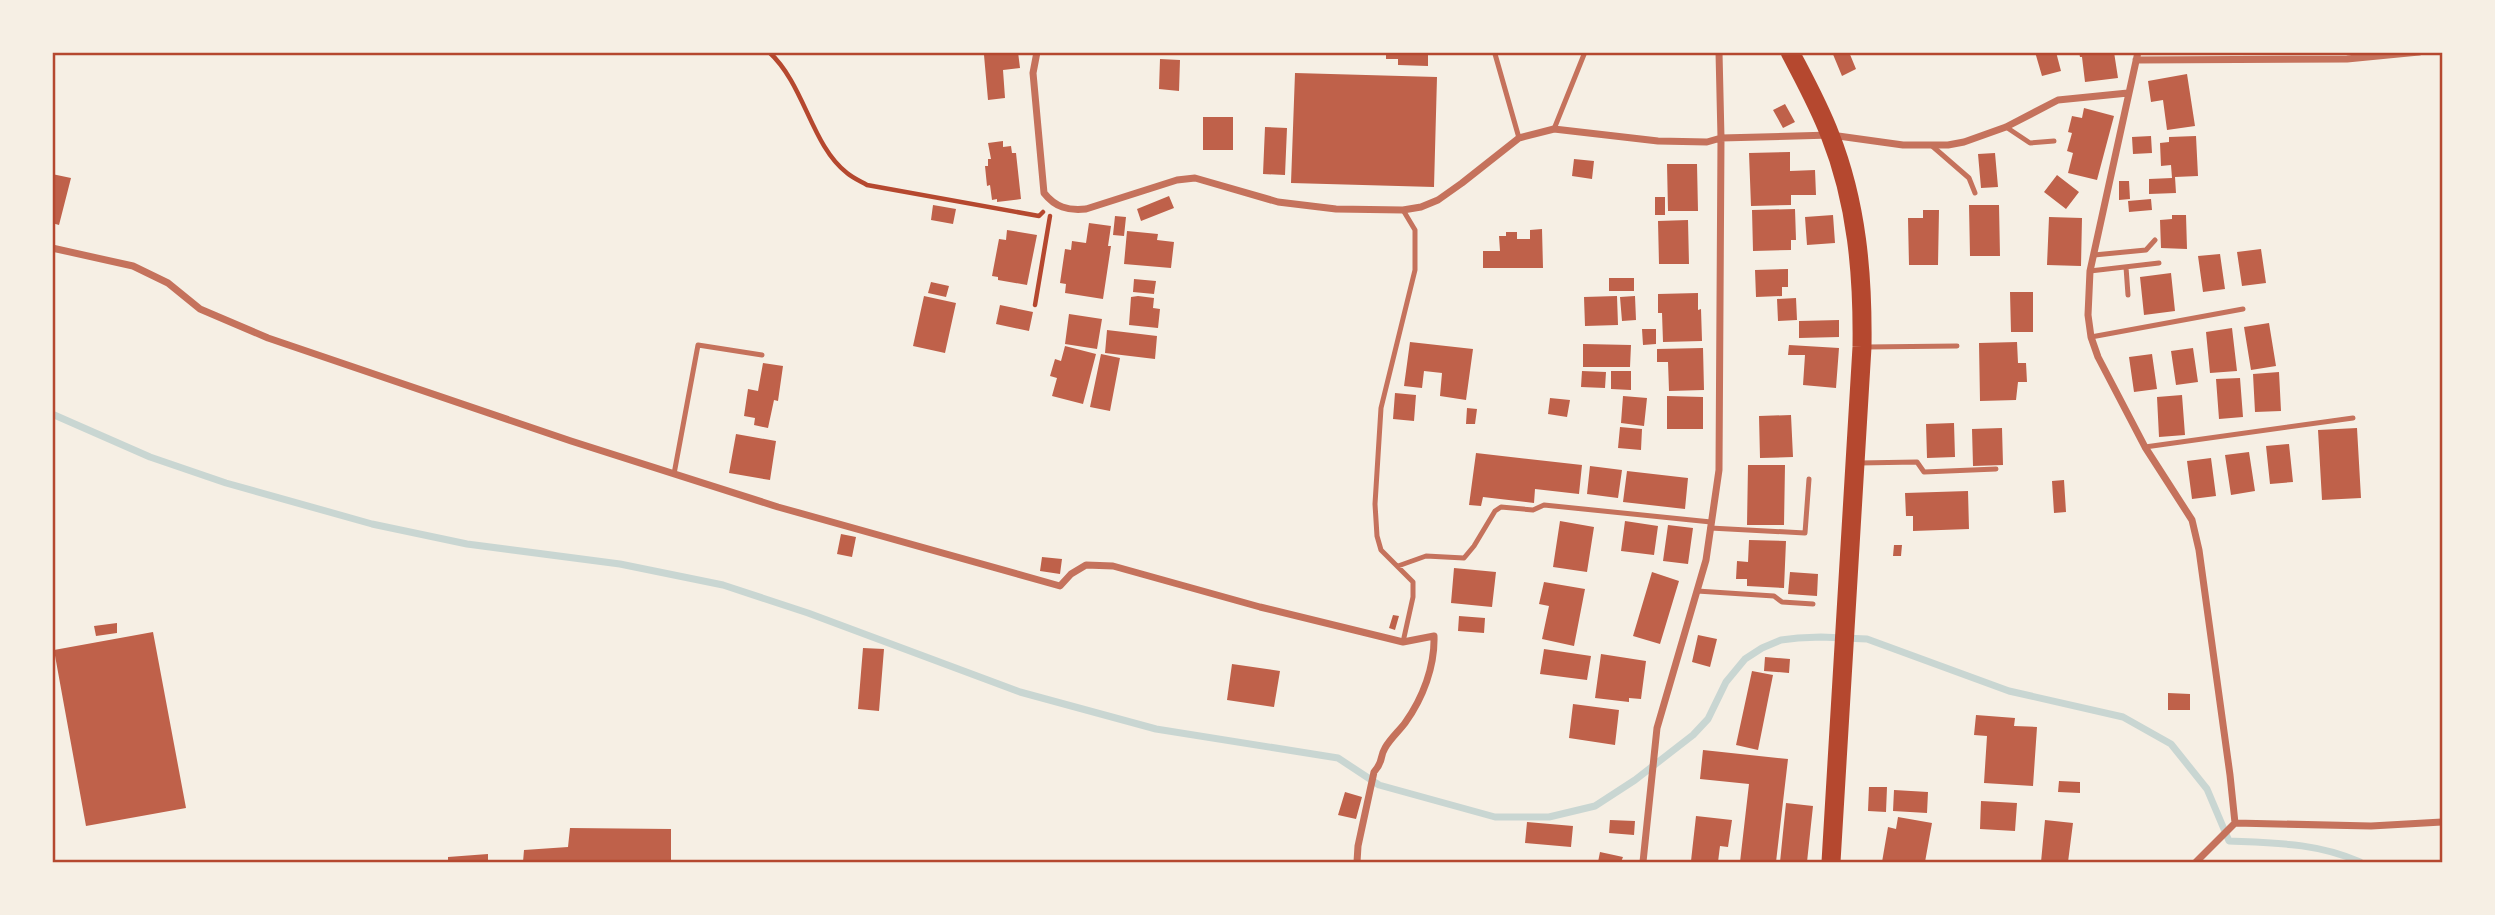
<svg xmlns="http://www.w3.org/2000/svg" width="2495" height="915" font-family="'Titillium Web',sans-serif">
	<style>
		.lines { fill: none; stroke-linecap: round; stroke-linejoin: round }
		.stream { stroke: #c9d6d2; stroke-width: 7 }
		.building { fill: #bf614a }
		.path { stroke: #b5482f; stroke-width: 4.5 }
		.service { stroke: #c5725c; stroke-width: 5 }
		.minor { stroke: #c5725c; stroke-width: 7 }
		.trunk { stroke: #b5482f; stroke-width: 19 }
		.neatline { fill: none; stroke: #b5482f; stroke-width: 2.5 }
	</style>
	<rect width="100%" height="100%" fill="#f6efe4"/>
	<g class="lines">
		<path class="stream" d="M52 414 150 457 226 483 372 524 467 544 620 564 723 585 808 613 1020 692 1156 729 1338 758 1379 785 1495 817H1549L1595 806 1635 780 1693 735 1708 719 1726 682 1745 659 1762 648 1781 640 1798 638 1821 637 1867 639 2009 691 2123 717 2171 744 2207 789 2229 841C2275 843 2318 843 2360 862"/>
	</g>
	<path class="building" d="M1002 52H1018L1020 68 1003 70 1005 98 988 100 984 55Z
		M1386 52H1428V66L1398 65V59H1386Z
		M1832 52H1849L1856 69 1842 76Z
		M2035 52H2056L2061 71 2042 76Z
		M2079 52H2114L2118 78 2085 82 2082 57H2080Z
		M1160 59 1180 60 1179 91 1159 89Z
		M1295 73 1437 77 1434 187 1291 183Z
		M2187 74 2195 126 2167 130 2163 100 2151 102 2148 81Z
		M1785 104 1795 122 1783 128 1773 110Z
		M2084 108 2114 116 2097 180 2068 173 2073 153 2067 151 2072 133 2068 132 2072 116 2082 118Z
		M1203 117H1233V150H1203Z
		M1265 127 1287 128 1285 175 1263 174Z
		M2151 136 2152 153 2133 154 2132 137Z
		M2196 136 2198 176 2175 177 2176 193 2149 194V179L2172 178 2171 165 2161 166 2160 143 2169 142V137Z
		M1003 141V147L1011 146 1012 153H1016L1021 199 997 202V199L992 200 990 185 987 186 985 166H988V159H991L988 143Z
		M1790 152V171L1815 170 1816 195H1791V205L1751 206 1749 153Z
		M1995 153 1998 187 1981 188 1978 154Z
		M1574 159 1594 161 1592 179 1572 176Z
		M1667 164H1697L1698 211H1668Z
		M52 174 71 178 59 225 52 223Z
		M2057 175 2079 192 2066 209 2044 192Z
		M2119 181H2129L2130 199 2119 200Z
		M1169 196 1174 208 1141 221 1137 209Z
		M1655 197H1665V215H1655Z
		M2151 199 2152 210 2129 212 2128 201Z
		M933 205 956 209 953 224 931 220Z
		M1969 205H1999L2000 256H1970Z
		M1795 209 1796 240H1791V250L1753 251 1752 210Z
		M1923 210H1939L1938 265H1909L1908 218H1923Z
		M1833 215 1835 243 1807 245 1805 217Z
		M2172 215H2186L2187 249 2161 248 2160 220 2172 219Z
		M1115 216 1126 217 1124 236 1113 235Z
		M2049 217 2082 218 2081 266 2047 265Z
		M1688 220 1689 264H1659L1658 221Z
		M1089 223 1111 226 1108 246H1111L1103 299 1065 293 1066 284 1060 283 1065 249 1071 250 1072 241 1086 243Z
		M1542 229 1543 268H1483V251H1500L1499 236H1506V232H1517V239H1530V230Z
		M1007 230 1037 235 1027 285 998 280V277L992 276 999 239 1006 240Z
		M1127 231 1158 234 1157 240 1174 242 1171 268 1124 264Z
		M2261 249 2266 283 2242 286 2237 252Z
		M2220 254 2225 289 2203 292 2198 256Z
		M1788 269V287H1782V296L1756 297 1755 270Z
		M2171 273 2175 311 2144 315 2140 277Z
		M1609 278H1634V291H1609Z
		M1134 279 1156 281 1154 294 1133 292Z
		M931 282 949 286 946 297 928 293Z
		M2010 292H2033V332H2011Z
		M1698 293V310L1701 309 1702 341 1663 342 1662 313H1658V294Z
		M924 296 956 303 945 353 913 346Z
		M1138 296 1154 298 1153 308 1160 309 1158 328 1129 325 1131 297Z
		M1617 296 1618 325 1585 326 1584 297Z
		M1635 296 1636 320 1622 321 1620 297Z
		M1796 298 1797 320 1778 321 1777 299Z
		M1000 305 1033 312 1029 331 996 324Z
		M1069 314 1102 319 1097 349 1065 344Z
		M1839 320V337L1799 338V321Z
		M2269 323 2276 366 2251 370 2244 327Z
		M2232 328 2237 371 2210 373 2206 332Z
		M1642 329H1656V344L1643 345Z
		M1107 330 1157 336 1155 359 1105 353Z
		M1410 342 1473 349 1466 400 1440 396 1442 373 1424 371 1422 388 1404 386Z
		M2017 342 2018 363H2026L2027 382H2018L2016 400 1980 401 1979 343Z
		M1583 344 1631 345 1630 367H1583Z
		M1789 345 1839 348 1836 388 1803 385 1805 355H1788Z
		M1065 346 1096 354 1083 404 1052 396 1057 378 1050 376 1055 359 1061 361Z
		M1703 348 1704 390 1669 391 1668 362H1657V349Z
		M2193 348 2198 382 2176 385 2171 351Z
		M1101 354 1120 358 1110 411 1090 407Z
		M2152 354 2157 389 2134 392 2129 357Z
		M763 363 783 366 778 401 774 400 768 428 754 425 755 418 744 416 748 389 758 391Z
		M1582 371 1606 372 1605 388 1581 387Z
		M1611 371H1631V390L1611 389Z
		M2279 372 2281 411 2255 412 2253 374Z
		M2240 378 2243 417 2219 419 2216 379Z
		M1395 393 1416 395 1414 421 1393 419Z
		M2182 395 2185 435 2159 437 2157 397Z
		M1623 396 1647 398 1644 426 1621 423Z
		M1667 396 1703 397V429H1667Z
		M1550 398 1570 400 1567 417 1548 414Z
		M1467 408 1477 409 1475 424H1466Z
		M1791 415 1793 457 1760 458 1759 416Z
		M1954 423 1955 457 1927 458 1926 424Z
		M1620 427 1642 429 1641 450 1618 448Z
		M2002 428 2003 465 1973 466 1972 429Z
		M2357 428 2361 498 2322 500 2318 430Z
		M736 434 776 441 770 480 729 473Z
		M2289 444 2293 482 2270 484 2266 446Z
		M2249 452 2255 491 2231 495 2225 455Z
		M1476 453 1582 465 1579 494 1535 489 1534 503 1483 497 1481 506 1469 505Z
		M2211 458 2216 496 2192 499 2187 461Z
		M1748 465H1785L1784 525H1747Z
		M1590 466 1622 470 1618 498 1587 494Z
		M1627 471 1688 478 1685 509 1623 502Z
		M2064 480 2066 512 2054 513 2052 481Z
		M1968 491 1969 529 1913 531V516H1906L1905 493Z
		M1560 521 1594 527 1587 572 1553 567Z
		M1625 521 1658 526 1654 555 1621 551Z
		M1668 525 1693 528 1688 564 1663 561Z
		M841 534 856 537 852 557 837 554Z
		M1749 540 1786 541 1784 588 1747 586V579H1736L1737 561 1748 562Z
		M1894 545H1902L1901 556H1893Z
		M1042 557 1062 559 1060 574 1040 571Z
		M1454 568 1496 572 1492 607 1451 603Z
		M1652 572 1679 581 1660 644 1633 636Z
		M1790 572 1818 574 1817 596 1788 594Z
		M1544 582 1585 589 1574 646 1542 639 1549 606 1539 604Z
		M1393 615 1399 616 1395 630 1389 628Z
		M1459 616 1485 618 1484 633 1458 631Z
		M117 623V633L96 636 94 626Z
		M153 632 186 808 86 826 54 650Z
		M1698 635 1717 639 1710 667 1692 662Z
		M863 648 884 649 879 711 858 709Z
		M1544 649 1591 656 1587 680 1540 674Z
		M1601 654 1646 661 1641 699 1629 698V702L1595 698Z
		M1765 657 1790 659 1789 673 1764 671Z
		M1232 664 1280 671 1274 707 1227 700Z
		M1752 671 1773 675 1758 750 1736 745Z
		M2168 693 2190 694V710H2168Z
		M1573 704 1619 710 1615 745 1569 738Z
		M1976 715 2015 718 2014 726 2037 727 2033 786 1984 783 1987 736 1974 735Z
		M1703 750 1788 759 1776 862H1740L1749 784 1700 779Z
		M2059 781 2080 782V793L2058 792Z
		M1869 787H1887L1886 812 1868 811Z
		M1894 790 1928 792 1927 813 1893 811Z
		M1345 792 1362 797 1356 819 1338 815Z
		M1981 801 2017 803 2015 831 1980 829Z
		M1786 803 1813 806 1807 862H1780Z
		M1696 816 1732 820 1728 847 1720 846 1718 862 1691 861Z
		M1898 817 1932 823 1925 862H1882L1888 827 1896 829Z
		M1610 820 1635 821 1634 835 1609 833Z
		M2045 820 2073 823 2068 862H2041Z
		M1527 822 1573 826 1571 847 1525 843Z
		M570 828 671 829V862H523L524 850 568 847Z
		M1600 852 1623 857 1621 862H1598Z
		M488 854V862H448V857Z"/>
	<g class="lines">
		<path class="path" d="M769 52C805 85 811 145 847 173 853 178 860 181 867 185L1039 216 1043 212
			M1035 305 1050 216"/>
		<path class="service" d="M1495 54 1519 138
			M2006 127 2030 143 2054 141
			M1554 129 1585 52
			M1931 145 1969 178 1975 193
			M2094 255 2146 250 2155 240
			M2126 267 2128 295
			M2090 271 2159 263
			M2091 337 2243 309
			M1866 347 1957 346
			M2145 447 2353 418
			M1859 463 1917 462 1924 472 1996 469
			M674 474 698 345 762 355
			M1710 528 1805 533 1809 479
			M1398 566 1426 556 1464 558 1474 546 1495 511 1501 507 1533 510 1544 505 1711 522
			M1697 591 1774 596 1782 602 1813 604
			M1403 642 1413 597V582L1381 550 1377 536 1375 504 1381 408 1415 270V230L1403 210"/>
		<path class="minor" d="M1037 52 1033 73 1044 193C1055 207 1068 211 1086 209L1177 180 1195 178 1278 202 1336 209 1403 210 1421 207 1438 200 1462 183 1519 138 1554 129 1658 141 1707 142 1721 138 1831 135 1903 145H1948L1964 142 2006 127 2058 100 2128 93
			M2138 52 2090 271 2088 315 2091 337 2098 357 2145 447 2192 520 2199 550 2230 775 2235 823 2196 862
			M2136 60 2347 59 2419 52
			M52 248 133 266 168 283 200 309 268 338 571 441 778 507 1060 586 1071 574 1086 565 1113 566 1260 607 1403 642 1434 636C1435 666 1423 698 1405 723 1399 731 1390 739 1385 748 1379 758 1384 761 1374 772L1358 846 1357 862
			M2235 823 2371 826 2442 822
			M1643 862 1657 728 1706 560 1719 470 1721 138 1719 52"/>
		<path class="trunk" d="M1790 52C1804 79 1819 106 1830 135 1857 203 1863 275 1862 347L1831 862"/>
	</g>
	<rect width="2495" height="915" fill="none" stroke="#f6efe4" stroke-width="108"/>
	<rect x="54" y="54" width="2387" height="807" class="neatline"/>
</svg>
